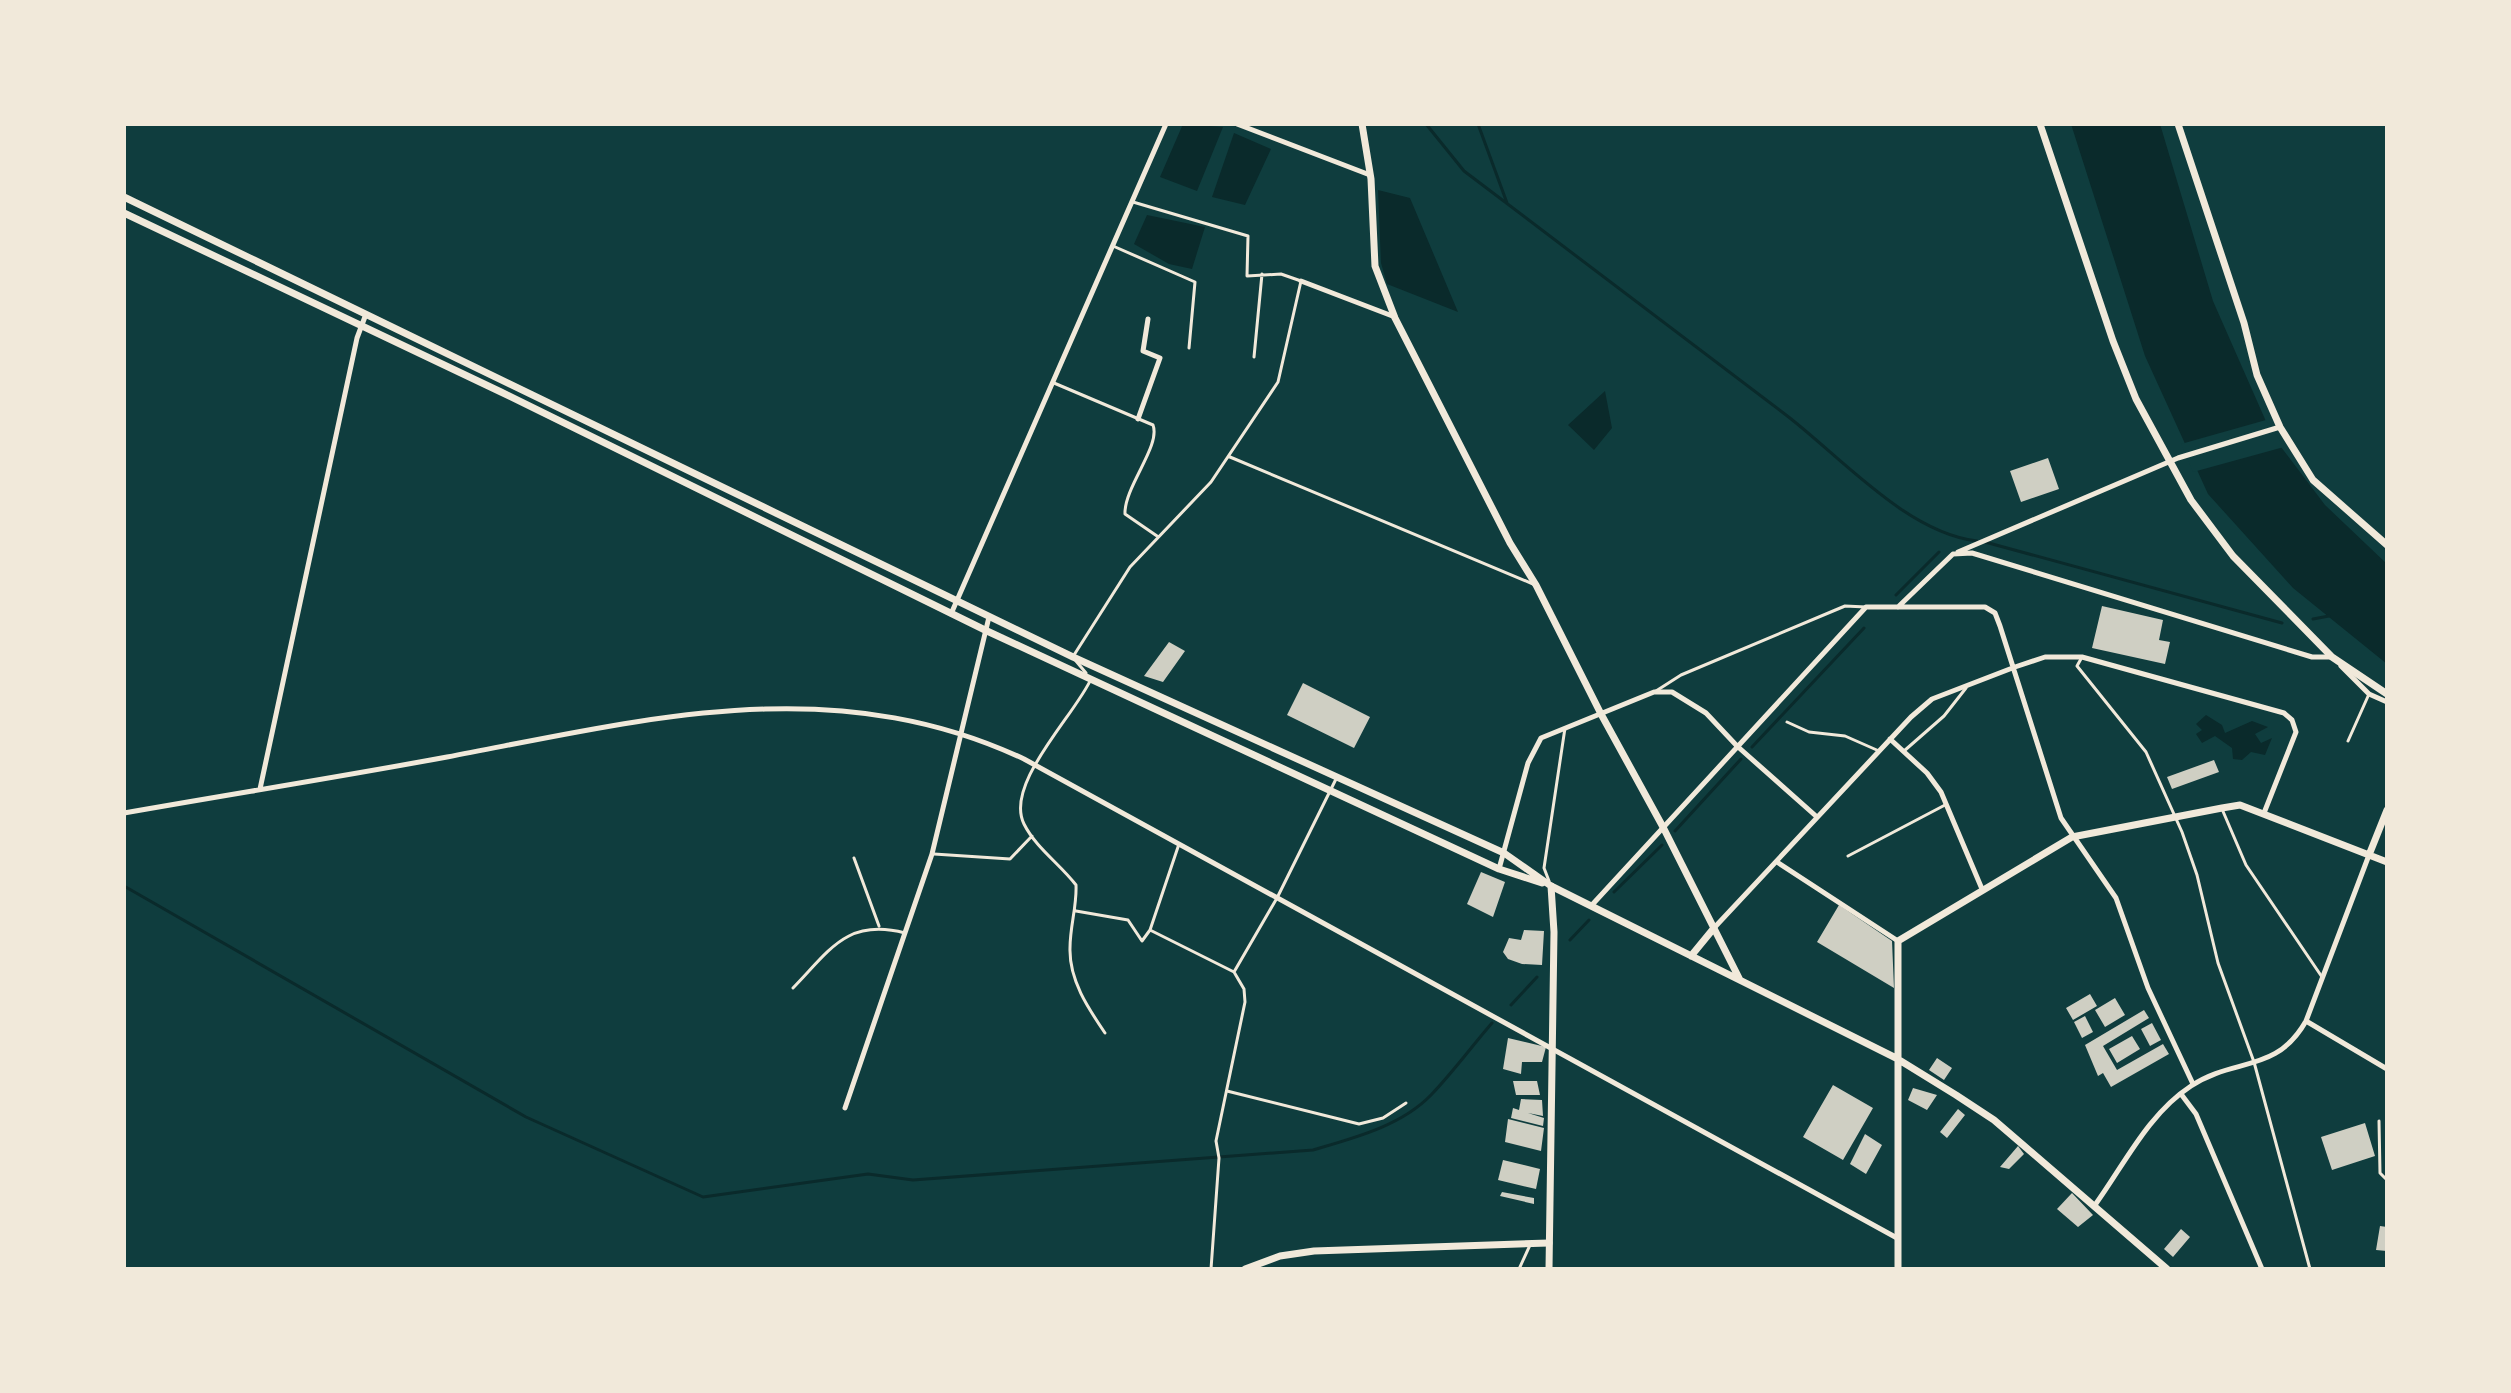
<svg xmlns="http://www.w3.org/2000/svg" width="2511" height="1393" font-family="Georgia,serif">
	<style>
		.water { fill: #0a2a2b }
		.pier { fill: #0f3d3e }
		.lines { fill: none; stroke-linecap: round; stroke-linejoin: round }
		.stream { stroke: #0a2a2b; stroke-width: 3 }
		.building { fill: #cfcfc3 }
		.service { stroke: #f1e9da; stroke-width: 3 }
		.minor { stroke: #f1e9da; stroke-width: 5 }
		.tertiary { stroke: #f1e9da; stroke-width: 7 }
		.secondary { stroke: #f1e9da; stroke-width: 7 }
	</style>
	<rect width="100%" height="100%" fill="#0f3d3e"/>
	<path class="water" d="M1183 124 1223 127 1197 191 1160 177Z
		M2071 124H2160L2213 301 2272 435 2325 505 2387 564V664L2293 588 2208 494 2145 356Z
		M1234 133 1271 149 1245 205 1212 197Z
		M1378 190 1410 198 1458 312 1387 284 1381 263Z
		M1147 215 1205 227 1192 269 1169 264 1134 244Z
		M1605 391 1612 428 1594 450 1568 425Z
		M2206 715 2222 725 2225 733 2252 721 2268 727 2255 734 2261 743 2272 738 2265 755 2251 752 2242 760 2233 759 2232 748 2215 736 2202 743 2196 734 2202 730 2196 724Z"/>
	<path class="pier" d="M2266 420 2284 447 2193 472 2181 444Z"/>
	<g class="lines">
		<path class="stream" d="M1426 124 1464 171C1572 252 1679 334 1786 415 1841 457 1907 533 1977 541
			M1478 124 1507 203
			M1985 542 2282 623
			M1896 595 1939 552
			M2313 619 2329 616
			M1752 747 1864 628
			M1675 831 1741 759
			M124 886 526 1117 703 1197 868 1174 913 1180 1313 1150C1354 1138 1401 1126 1431 1095 1453 1072 1472 1046 1492 1023
			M1614 892 1662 845
			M1570 940 1589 920
			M1511 1005 1537 977"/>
	</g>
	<path class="building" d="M2048 458 2059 489 2021 502 2010 471Z
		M2102 606 2163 620 2159 640 2170 642 2165 664 2092 648Z
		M1169 642 1185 651 1163 682 1144 676Z
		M1303 683 1370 717 1354 748 1287 715Z
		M2214 760 2219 772 2172 789 2167 777Z
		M1481 872 1505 882 1493 917 1467 904Z
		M1839 905 1892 941 1894 988 1817 942Z
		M1524 930 1544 931 1542 965 1522 964 1508 959 1503 952 1509 938 1521 940Z
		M2090 994 2097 1006 2073 1020 2066 1008Z
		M2115 998 2125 1015 2105 1027 2095 1010Z
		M2144 1010 2149 1018 2103 1046 2117 1070 2163 1044 2169 1054 2111 1087 2103 1073 2098 1076 2085 1045Z
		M2085 1016 2093 1032 2082 1038 2074 1022Z
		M2152 1023 2161 1040 2150 1046 2141 1029Z
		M2132 1036 2140 1049 2117 1063 2109 1049Z
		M1508 1038 1546 1047 1542 1062H1522L1521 1074 1503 1069Z
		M1937 1058 1952 1068 1944 1080 1929 1070Z
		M1513 1081H1537L1540 1095H1516Z
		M1833 1085 1873 1108 1843 1160 1803 1137Z
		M1913 1088 1937 1095 1927 1110 1908 1100Z
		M1521 1099 1542 1100 1543 1116 1528 1113 1544 1118 1543 1126 1511 1118 1513 1108 1519 1110Z
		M1958 1109 1965 1115 1947 1138 1940 1132Z
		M1508 1119 1544 1128 1541 1151 1505 1142Z
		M2365 1123 2375 1156 2332 1170 2321 1137Z
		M1865 1134 1882 1145 1866 1174 1850 1164Z
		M2018 1146 2024 1154 2009 1169 2000 1167Z
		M1503 1160 1540 1169 1536 1189 1498 1180Z
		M1502 1192 1534 1198V1204L1500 1196Z
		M2072 1193 2093 1215 2078 1227 2057 1209Z
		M2380 1226 2387 1227V1251L2376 1250Z
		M2181 1229 2190 1237 2173 1257 2164 1249Z"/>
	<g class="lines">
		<path class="service" d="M1113 246 1195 282 1189 348
			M1254 357 1262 274
			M1054 383 1153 425C1161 446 1124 487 1125 514L1157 536
			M1230 457 1533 584
			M1074 655 1130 567 1211 482 1278 382 1301 281 1281 274 1247 276 1248 236 1133 202
			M2082 657 2077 666 2146 752 2182 832 2197 875 2218 963 2254 1062 2310 1269
			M1076 661 1086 673
			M1091 679C1075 715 1004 784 1024 824 1036 848 1060 864 1076 885 1077 906 1070 926 1070 948 1069 980 1088 1008 1105 1033
			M1656 691 1681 675 1845 606 1866 607
			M1787 722 1809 732 1845 736 1879 751
			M2348 741 2369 694
			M1904 751 1944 716 1966 688
			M2222 809 2246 865 2322 977
			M1179 844 1150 930 1234 972
			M934 854 1010 859 1032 836
			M1848 856 1945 805
			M854 858 879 926
			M1549 881 1544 868 1565 728
			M1076 911 1128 920 1142 941 1150 930
			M793 988C830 950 847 918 905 933
			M1227 1091 1359 1124 1383 1118 1406 1103
			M2379 1121 2380 1173 2387 1180
			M1211 1269 1219 1158 1216 1141 1245 1002 1244 989 1234 972 1277 898 1337 777
			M1519 1269 1530 1245"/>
		<path class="minor" d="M1237 124 1370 175
			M1301 281 1395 317
			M1138 419 1160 358 1143 351 1148 319
			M1958 552 2178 458 2280 427
			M1898 607 1953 554 1972 553 2312 657H2331
			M951 614 1166 124
			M2341 666 2369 694 2387 702
			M1890 739 1927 773 1941 792 1982 889
			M260 789 357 338 366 314
			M124 813C232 794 339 777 447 757 643 720 832 669 1024 759L1897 1238
			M1777 862 1898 941
			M1499 869 1528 763 1541 738 1654 692H1672L1706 713 1737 746 1817 817
			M1591 906 1866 607H1985L1995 613 2000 626 2061 818 2116 898 2148 988 2193 1084
			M1714 928 1911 717 1932 699 2015 667 2045 657H2082L2284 713 2292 720 2296 732 2264 813
			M2306 1021 2387 1069
			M2181 1094 2196 1114 2262 1269
			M845 1108 932 854 989 617
			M2095 1205C2124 1165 2148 1114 2191 1086 2234 1057 2276 1074 2306 1021L2369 855"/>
		<path class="tertiary" d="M1362 124 1371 179 1375 266 1395 318 1510 543 1536 585 1601 714 1663 827 1740 980
			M2369 855 2387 810
			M1551 886 1896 1058 1956 1095 1994 1120 2167 1269
			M1691 956 1714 928
			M1245 1269 1280 1256 1314 1251 1549 1243
			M1898 1269V941L2072 837 2222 808 2240 805 2387 862"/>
		<path class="secondary" d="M2040 124 2113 341 2136 399 2191 500 2233 556 2332 657 2387 694
			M2178 124 2244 323 2257 375 2280 427 2313 480 2387 545
			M124 197 1073 657 1504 853 1551 886
			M124 213 501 392 987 631 1499 869 1542 883
			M1549 1269 1554 932 1551 886"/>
	</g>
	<rect width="2511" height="1393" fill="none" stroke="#f1e9da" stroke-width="252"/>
</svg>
